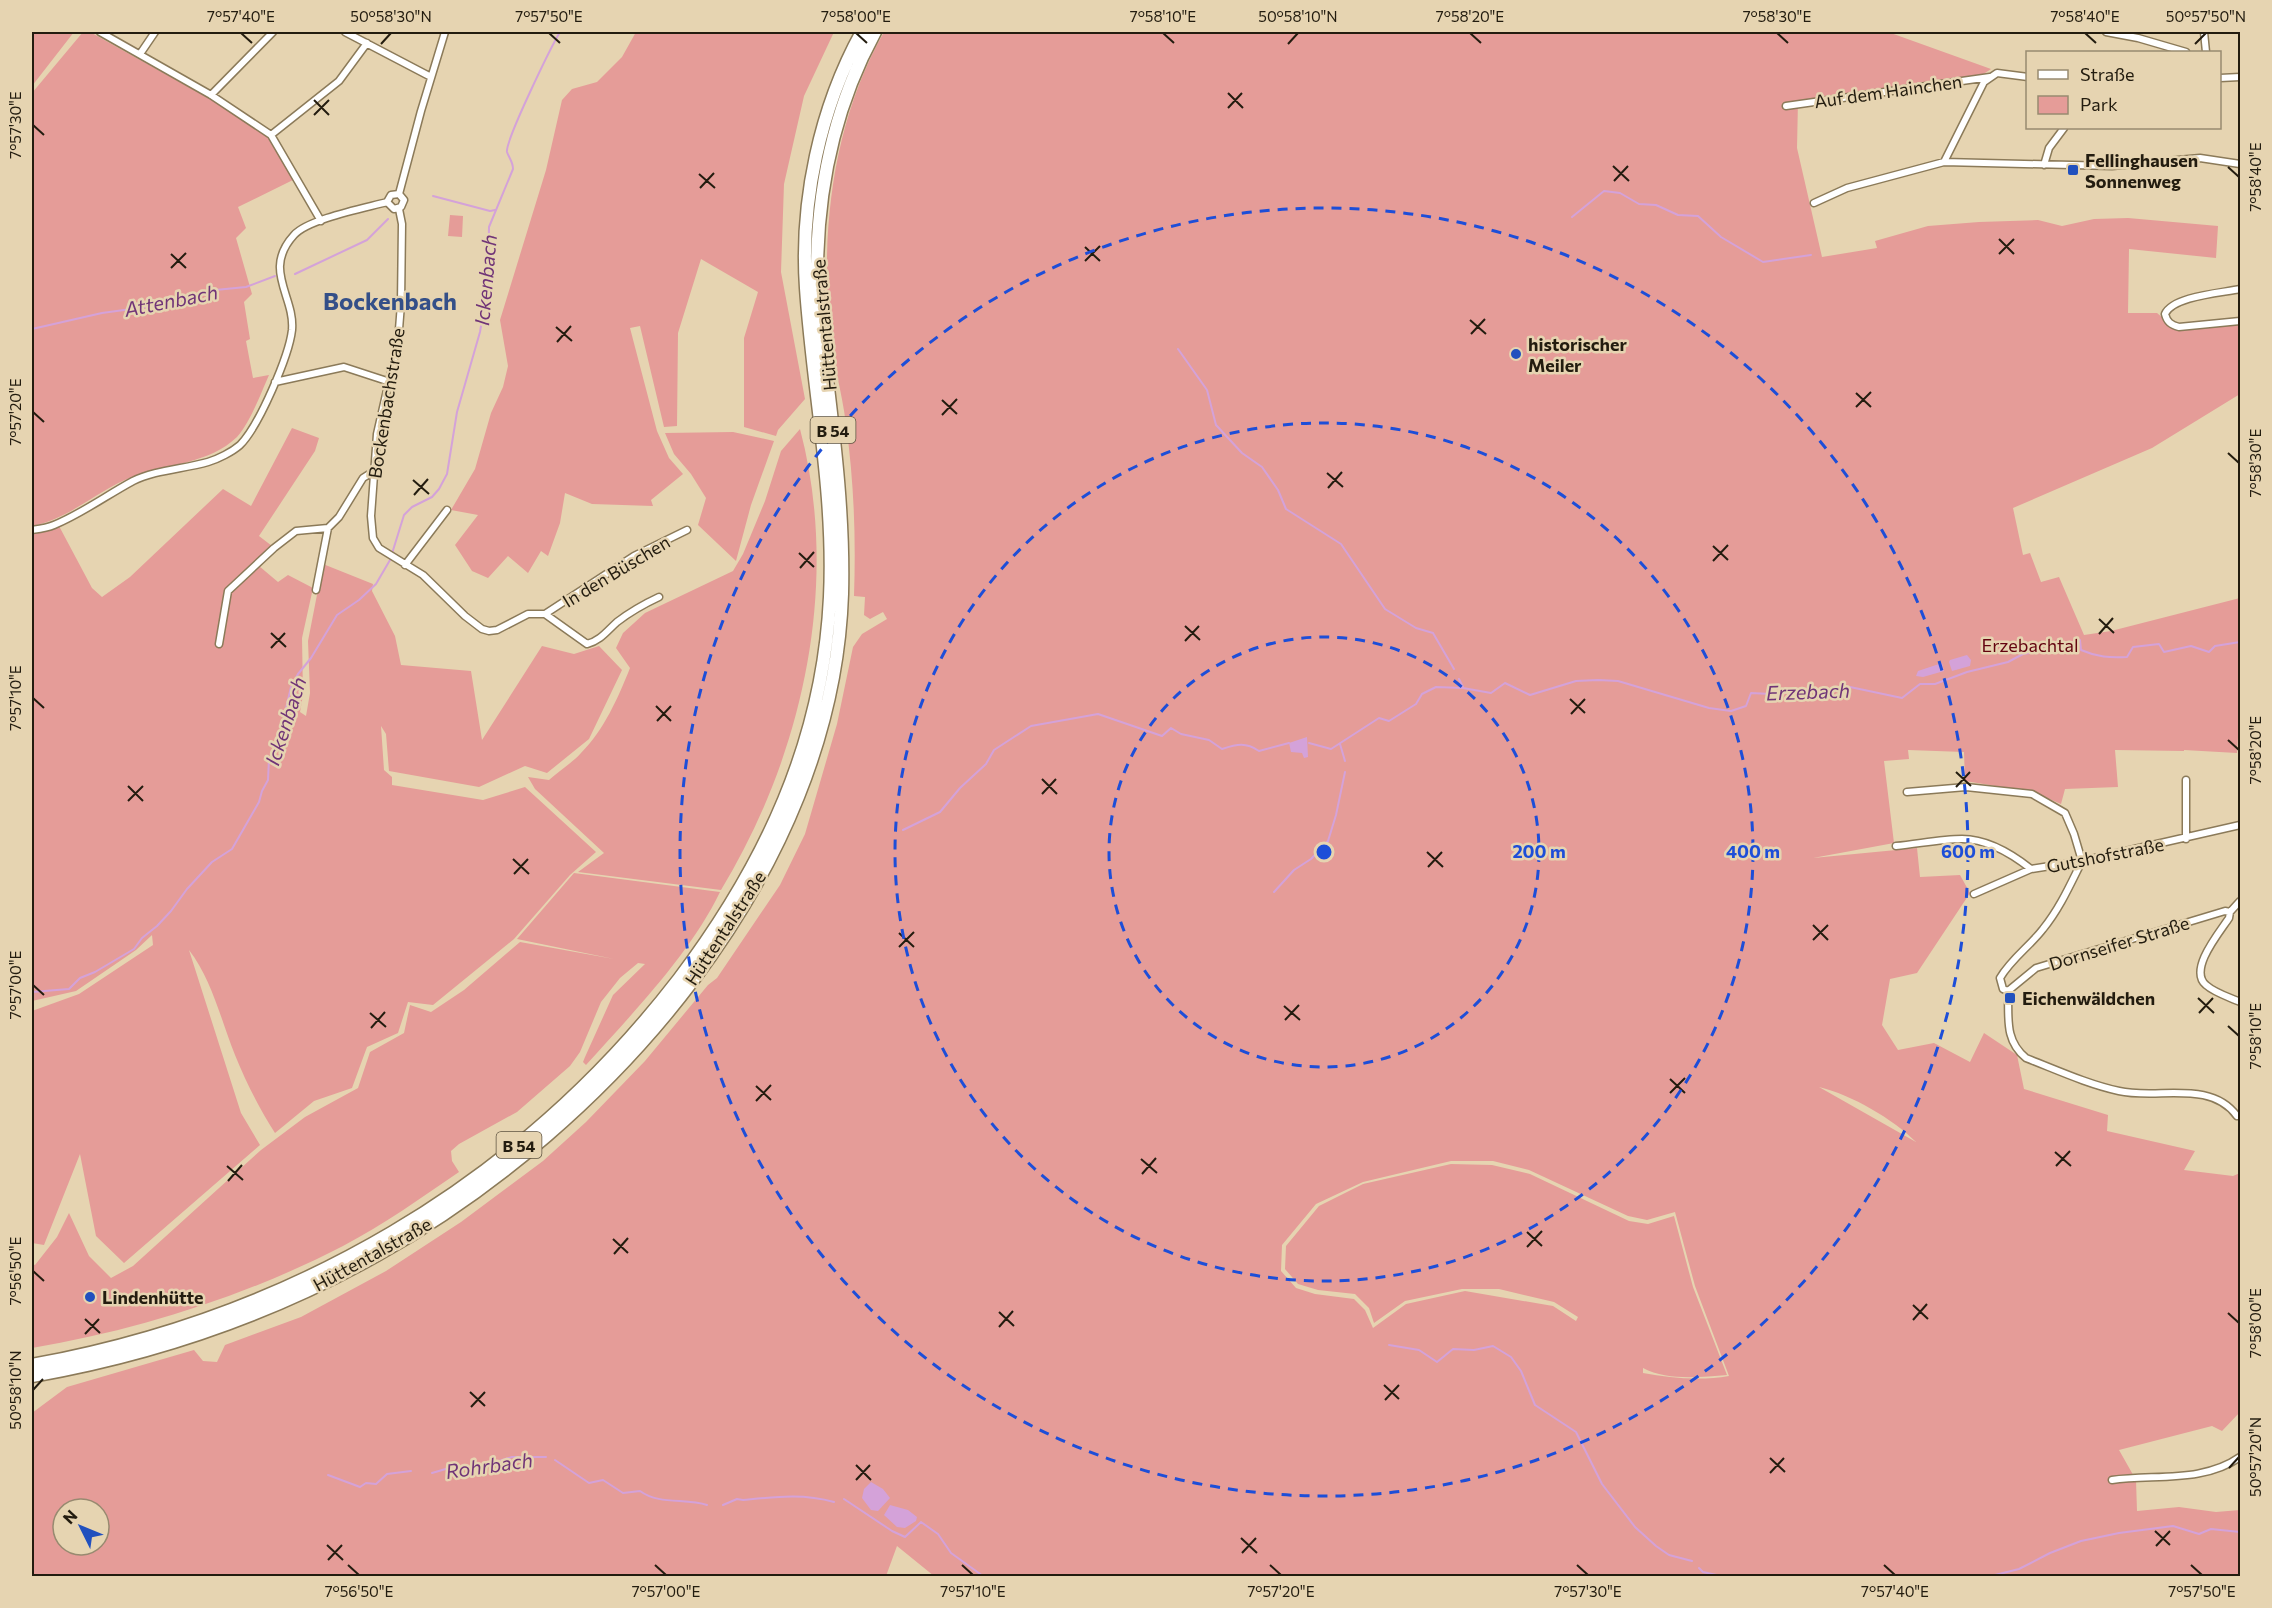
<svg xmlns="http://www.w3.org/2000/svg" width="2272" height="1608" font-family="Commissioner,sans-serif">
	<style>
		.green { fill: #e59c98; fill-rule: evenodd }
		.water { fill: #d4a2d9 }
		.lines { fill: none; stroke-linecap: round; stroke-linejoin: round }
		.stream { stroke: #d4a2d9; stroke-width: 2 }
		.street-casing { stroke: #8b7a59; stroke-width: 9 }
		.highway-casing { stroke: #8b7a59; stroke-width: 15 }
		.street { stroke: #fff; stroke-width: 6 }
		.highway { stroke: #fff; stroke-width: 12 }
		.ticks { fill: none; stroke: #231c0f; stroke-width: 2 }
		.ring { fill: none; stroke: #1d4ed8; stroke-width: 3; stroke-dasharray: 10 8 }
		.poi-dot { fill: #2150be; stroke: #e6d4b1; stroke-width: 2 }
		.labels { text-anchor: middle; dominant-baseline: central; stroke-width: 5; stroke-linejoin: round; paint-order: stroke }
		.shield { fill: #e6d4b1; stroke: #5e5340; stroke-width: 1.5 }
		.shield-label { font-size: 16px; font-weight: bold; fill: #231c0f }
		.street-label { font-size: 18px; fill: #231c0f; stroke: #e6d4b1 }
		.poi-label { font-size: 18px; font-weight: bold; fill: #231c0f; stroke: #e6d4b1; text-anchor: start }
		.park-label { font-size: 18px; fill: #63030f; stroke: #e6d4b1 }
		.water-label { font-size: 20px; font-style: italic; fill: #703477; stroke: #e6d4b1 }
		.district-label { font-size: 24px; font-weight: bold; fill: #344f88; stroke: #e6d4b1 }
		.centre { fill: #1d4ed8; stroke: #e6d4b1; stroke-width: 3 }
		.ring-label { font-size: 18px; text-anchor: middle; font-weight: bold; fill: #1d4ed8; stroke: #e6d4b1; stroke-width: 5; stroke-linejoin: round; paint-order: stroke }
		.neatline { fill: none; stroke: #231c0f; stroke-width: 2 }
		.ticks-label { font-size: 15px; text-anchor: middle; fill: #231c0f }
	</style>
	<rect width="100%" height="100%" fill="#e6d4b1"/>
	<path class="green" d="M32 32H74L32 86Z
		M83 32H90L210 99 272 139 295 179 238 207 246 228 236 238 252 294 244 302 250 339 246 341 253 378 269 375C261 393 250 423 237 437 210 463 169 464 135 476 98 489 72 518 32 526V93Z
		M636 32H834L804 96 784 184 781 272 805 399 778 430 776 436 744 427V338L758 292 701 259 678 333 677 426 664 427 640 326 630 328 657 431 669 458 683 474 651 500 653 506 592 504 565 493 560 523 548 556 541 551 528 573 508 556 488 578 472 571 455 545 478 515 451 510 475 469 491 413 503 387 508 366 500 320 546 170 562 100 572 89 597 82 622 57Z
		M884 32H1888L1991 69 1982 75 1945 82 1798 101 1797 148 1822 257 1877 248 1875 241 1928 226 1979 222 2038 220 2062 226 2094 219 2128 218 2218 226 2216 258 2129 249 2128 313H2157L2169 323 2240 325V394L2152 448 2013 508 2023 555 2030 553 2041 582 2059 577 2084 635 2111 631 2240 598V736L2238 737 2237 753 2184 750V751L2115 750 2118 787 2065 789 2061 804 2033 792 1965 781 1964 752 1908 750 1909 759 1884 761 1894 843 1813 858 1917 848 1920 877 1960 875 1970 893 1917 973 1890 979 1882 1025 1898 1050 1934 1043 1970 1062 1984 1033 2017 1055 2024 1089 2108 1115 2107 1131 2195 1151 2184 1170 2233 1176 2240 1173V1412L2222 1431 2212 1426 2119 1450 2136 1480 2137 1511 2179 1507 2216 1512 2240 1510V1576H934L897 1546 886 1576H32V1413L67 1387 194 1350 203 1361 217 1362 225 1345 301 1317 386 1271 461 1222 543 1161 586 1122 645 1061 708 985 717 978 780 885 805 834 837 724 853 647 862 634 887 619 883 612 870 619 864 615 865 597 854 596C856 538 854 482 846 424 842 391 832 359 829 326 821 225 834 120 884 32ZM1819 1087C1852 1095 1893 1119 1916 1142ZM1451 1161H1493L1529 1170 1628 1216 1647 1220 1675 1212 1695 1286 1729 1376C1700 1381 1671 1378 1643 1373V1368C1667 1381 1701 1377 1727 1375L1693 1287 1674 1216 1648 1224 1629 1221 1530 1174 1492 1165 1451 1164 1363 1184 1319 1206 1286 1246 1285 1269 1298 1284 1318 1290 1355 1294 1369 1308 1374 1323 1405 1301 1462 1289H1499L1554 1302 1578 1317 1576 1321 1553 1306 1465 1291 1406 1304 1373 1328 1365 1310 1354 1299 1315 1294 1296 1288 1281 1271 1282 1245 1316 1204 1363 1182ZM63 1509H99V1545H63Z
		M450 215 463 216 462 237 448 236Z
		M292 428 319 438 315 451 259 536 272 546 259 566 278 582 288 575 313 588 302 638 303 695 300 712 306 716 310 693 308 641 323 564 373 584 372 591 395 636 401 665 471 671 482 740 542 646 574 654 599 646 622 670 589 739 547 773 525 766 479 787 389 771 386 734 381 726 384 770 392 777V785L483 800 525 787 596 852 570 875 514 939 433 1005 408 1002 398 1033 367 1047 352 1088 314 1101 275 1133C259 1108 246 1082 235 1055 221 1020 212 980 189 950L241 1113 260 1145 124 1263 96 1236 80 1154 44 1245 32 1243V1011L79 994 153 945 152 935 136 950 76 991 32 1001V535L59 526 92 588 102 597 130 577 223 489 251 506Z
		M800 429C841 584 803 755 721 890L578 872 604 853 535 789 528 777 549 780C559 771 572 763 581 753 604 730 618 698 630 668L616 648 623 633 645 613 733 571 743 554 765 501 781 451Z
		M733 432 774 441 751 505 736 561 698 525 706 498 691 474 674 454 665 433Z
		M574 873 720 892C690 954 632 1014 586 1065L583 1062 585 1057 613 995 645 964 638 963 620 978 601 1002 580 1052 570 1066 517 1112 459 1144 451 1151 452 1161 459 1172C421 1198 383 1225 343 1246 246 1296 139 1330 32 1348V1264L35 1265 57 1237 69 1213 89 1256 111 1278 133 1266 261 1150 305 1117 358 1088 370 1052 404 1033 410 1005 431 1012 464 990 520 942 614 959 517 939Z"/>
	<path class="water" d="M1967 655 1971 660 1970 666 1952 671 1949 662 1950 660Z
		M1942 663 1944 671 1923 677 1916 676 1918 671Z
		M1307 737 1308 757 1304 758 1302 753 1291 752 1289 743Z
		M871 1482 883 1489 890 1498 878 1511 871 1510 862 1498 864 1489Z
		M890 1505 908 1510 917 1517 916 1521 905 1528 897 1527 884 1515Z"/>
	<g class="lines">
		<path class="stream" d="M433 196 490 211 495 210
			M1572 217 1604 191 1620 193 1639 204 1656 205 1678 215 1698 216 1721 237 1763 262 1811 255
			M295 274 367 240 388 219
			M32 329 102 313 168 304 205 291 246 287 275 276
			M1178 349 1207 390 1216 425 1242 453 1262 467 1278 490 1286 509 1341 544 1385 609 1416 628 1433 633 1454 669
			M1459 679 1463 687
			M1309 743 1331 749 1379 718 1389 721 1416 704 1422 694 1436 687 1463 688 1491 693 1505 683 1530 695 1576 681 1598 680 1618 681 1709 708 1731 711 1746 706 1751 693 1771 694 1850 687 1902 698 1920 684H1935L1967 672 2008 662 2023 654 2042 651 2080 640 2081 650C2097 657 2110 658 2127 657L2133 647 2159 644 2164 652 2191 646 2209 652 2215 646 2240 642
			M1340 744 1345 761
			M903 830 940 812 960 788 986 764 994 750 1031 726 1098 714 1162 736 1171 728 1181 734 1209 740 1222 749C1237 744 1246 742 1259 751L1289 743
			M1274 892 1294 870 1311 859 1328 841 1336 815 1345 772
			M32 992 69 989 80 978 95 972 134 949 142 938 157 926 171 911 187 889 212 862 232 849 259 802 262 791 268 780 269 759 277 747 291 687 298 674 311 658 337 615 359 600 376 584 390 560 404 515 412 507 432 497 439 489 447 474 457 412 480 332 488 283 489 227 513 169C513 162 509 158 507 152 505 141 551 47 560 32
			M1389 1345 1419 1350 1437 1362 1453 1349 1474 1350 1493 1346 1511 1357 1521 1371 1535 1405 1576 1432 1602 1484 1635 1527 1656 1546 1669 1555 1692 1561
			M555 1460 589 1483 603 1480 623 1493 640 1491C659 1505 685 1498 707 1505
			M432 1473 449 1468 483 1466 512 1457H546
			M328 1475 360 1487 366 1483 376 1484 387 1474 411 1471
			M844 1499 892 1531 905 1537 921 1522 938 1534 951 1553 983 1576
			M723 1505 737 1499 743 1500C774 1497 803 1493 834 1502
			M1699 1568 1703 1572 1721 1576
			M1991 1576 2019 1569 2050 1553 2081 1541 2119 1533 2173 1526 2199 1534 2211 1529 2240 1532"/>
		<defs>
			<path id="street" d="M100 32 211 95 271 135 321 221
				M345 32 431 77
				M2106 32 2138 38 2186 52
				M2204 32 2206 52
				M140 54 155 32
				M2220 78 2240 77
				M211 95 273 32
				M1786 106 1990 77
				M271 135 339 81 367 43
				M1944 162 1984 82 1997 73 2028 77
				M2044 165 2049 148 2064 128
				M399 194 421 111 445 32
				M387 202 394 209 401 207 404 200 399 194
				M387 202 391 195 399 194
				M1814 203 1847 188 1944 162 2112 166 2200 158 2240 164
				M399 209 402 224 401 304 398 342 377 434 371 516 373 538 379 548 423 575 465 616 482 629 489 631 497 630 528 614H545L587 644C600 641 607 631 617 622 630 612 644 604 659 597
				M2240 289C2222 293 2173 296 2165 314 2167 322 2171 325 2179 327L2240 321
				M275 382 344 367 390 382
				M32 530C39 529 47 528 54 525 81 514 107 495 133 481 155 470 184 469 208 462 218 459 232 452 240 445 259 426 289 356 292 330 295 296 262 270 294 235 308 219 365 208 387 202
				M405 565 447 510
				M316 590 328 528
				M545 614 634 556 687 530
				M219 644 228 591 274 548 296 531 328 528 339 517 363 478 374 471
				M2186 780V839
				M1907 792 1966 787 2032 794 2065 813 2074 834 2082 861C2070 885 2060 908 2043 929 2030 946 2011 959 2000 978L2003 989 2008 991
				M1896 846C1918 844 1941 839 1962 839 1987 839 2012 854 2031 869
				M1974 894 2031 869 2082 861 2240 825
				M2230 912 2229 918C2219 933 2188 970 2206 985 2215 993 2229 997 2240 1002
				M2237 1116C2210 1079 2157 1100 2119 1091 2087 1084 2057 1070 2026 1058 2004 1040 2009 1017 2008 991L2036 968 2225 911 2230 912 2240 901
				M2112 1480C2155 1474 2203 1483 2240 1457"/>
			<path id="highway" d="M32 1365C290 1318 518 1188 679 979 765 865 823 742 830 597 835 493 813 391 806 288 800 201 820 108 862 32
				M32 1376C152 1355 270 1315 377 1255 609 1125 833 872 842 594 844 519 835 445 826 371 823 341 818 311 817 282 816 194 833 109 875 32"/>
		</defs>
		<use href="#street" class="street-casing"/>
		<use href="#highway" class="highway-casing"/>
		<use href="#street" class="street"/>
		<use href="#highway" class="highway"/>
	</g>
	<path class="ticks" d="M241 33 252 43M549 33 560 43M856 33 867 43M1163 33 1174 43M1470 33 1481 43M1777 33 1788 43M2085 33 2096 43M381 44 391 33M1288 44 1298 33M2195 44 2206 33M1228 93 1243 108M314 100 329 115M1228 108 1242 93M314 115 329 100M33 125 44 135M1613 166 1629 181M2228 167 2239 177M699 174 715 188M1614 181 1628 166M700 188 714 173M1999 239 2014 254M1085 247 1100 261M171 254 186 268M1999 254 2014 239M1085 261 1100 246M171 268 186 253M1470 320 1486 334M556 327 572 341M1471 334 1485 319M557 342 571 326M1856 393 1871 407M942 400 957 414M1856 407 1871 392M33 412 44 422M942 415 957 399M2228 453 2239 463M1327 473 1343 487M413 480 429 494M1328 488 1342 472M414 495 428 479M1713 546 1728 560M799 553 814 567M1713 561 1728 545M800 568 814 552M2099 619 2114 633M1185 626 1200 640M271 633 286 647M2099 634 2113 618M1185 641 1199 626M271 648 285 633M33 698 44 708M1570 699 1585 713M656 706 671 721M1571 714 1585 699M657 721 671 706M2228 740 2239 750M1956 772 1971 786M1042 779 1057 794M128 786 143 801M1956 787 1970 772M1042 794 1056 779M128 801 143 786M1427 852 1443 867M513 859 529 874M1428 867 1442 852M514 874 528 859M1813 925 1828 940M899 933 914 947M1813 940 1828 925M899 947 914 932M33 985 44 995M2198 998 2214 1013M1284 1006 1300 1020M370 1013 386 1027M2199 1013 2213 998M1285 1020 1299 1005M2228 1026 2239 1036M371 1028 385 1012M1670 1079 1685 1093M756 1086 771 1100M1670 1093 1685 1078M756 1101 771 1085M2055 1152 2071 1166M1141 1159 1157 1173M227 1166 243 1180M2056 1166 2070 1151M1142 1174 1156 1158M228 1181 242 1165M1527 1232 1542 1246M613 1239 628 1253M1527 1247 1542 1231M614 1254 628 1238M33 1271 44 1281M1913 1305 1928 1319M999 1312 1014 1326M2228 1313 2239 1323M85 1319 100 1333M1913 1320 1927 1304M999 1327 1013 1311M85 1334 99 1319M1384 1385 1399 1399M33 1390 43 1379M470 1392 485 1406M1385 1400 1399 1385M471 1407 485 1392M1770 1458 1785 1472M856 1465 871 1480M2229 1468 2239 1457M1770 1473 1784 1458M856 1480 870 1465M2155 1531 2170 1545M1241 1538 1257 1553M327 1545 343 1560M2156 1546 2170 1531M1242 1553 1256 1538M328 1560 342 1545M348 1565 359 1575M655 1565 666 1575M962 1565 973 1575M1270 1565 1281 1575M1577 1565 1588 1575M1884 1565 1895 1575M2191 1565 2202 1575"/>
	<g class="ring">
		<circle cx="1324" cy="852" r="215"/>
		<circle cx="1324" cy="852" r="429"/>
		<circle cx="1324" cy="852" r="644"/>
	</g>
	<g class="poi-dot">
		<rect x="2067" y="164" width="12" height="12" rx="3"/>
		<circle cx="1516" cy="354" r="6"/>
		<rect x="2004" y="992" width="12" height="12" rx="3"/>
		<circle cx="90" cy="1297" r="6"/>
	</g>
	<g class="labels">
		<g class="shield">
			<rect x="810.5" y="417" width="45" height="26" rx="4.5"/>
			<rect x="496.5" y="1132" width="45" height="26" rx="4.5"/>
		</g>
		<g class="shield-label">
			<text x="833" y="430">B 54</text>
			<text x="519" y="1145">B 54</text>
		</g>
		<g class="street-label">
			<text transform="translate(1888 91) rotate(-8)">Auf dem Hainchen</text>
			<text transform="translate(824 325) rotate(-95)">Hüttentalstraße</text>
			<text transform="translate(386 403) rotate(-81)">Bockenbachstraße</text>
			<text transform="translate(616 571) rotate(-31)">In den Büschen</text>
			<text transform="translate(2105 855) rotate(-11)">Gutshofstraße</text>
			<text transform="translate(725 928) rotate(-57)">Hüttentalstraße</text>
			<text transform="translate(2119 943) rotate(-17)">Dornseifer Straße</text>
			<text transform="translate(372 1254) rotate(-29)">Hüttentalstraße</text>
		</g>
		<g class="poi-label">
			<text x="2085" y="160">Fellinghausen<tspan x="2085" dy="21">Sonnenweg</tspan></text>
			<text x="1528" y="344">historischer<tspan x="1528" dy="21">Meiler</tspan></text>
			<text x="2022" y="998">Eichenwäldchen</text>
			<text x="102" y="1297">Lindenhütte</text>
		</g>
		<g class="park-label">
			<text x="2030" y="645">Erzebachtal</text>
		</g>
		<g class="water-label">
			<text transform="translate(485 280) rotate(-85)">Ickenbach</text>
			<text transform="translate(171 300) rotate(-11)">Attenbach</text>
			<text transform="translate(1808 691) rotate(-2)">Erzebach</text>
			<text transform="translate(285 721) rotate(-72)">Ickenbach</text>
			<text transform="translate(489 1465) rotate(-8)">Rohrbach</text>
		</g>
		<g class="district-label">
			<text x="390" y="300">Bockenbach</text>
		</g>
	</g>
	<circle cx="1324" cy="852" r="9" class="centre"/>
	<g class="ring-label">
		<text x="1539" y="858">200 m</text>
		<text x="1753" y="858">400 m</text>
		<text x="1968" y="858">600 m</text>
	</g>
	<rect width="2272" height="1608" fill="none" stroke="#e6d4b1" stroke-width="66"/>
	<rect x="2026" y="51" width="195" height="78" fill="#e6d4b1" stroke="#988a70" stroke-width="1.5"/>
	<rect x="2038" y="70" width="30" height="9" fill="#ffffff" stroke="#988a70" stroke-width="1.5"/>
	<text x="2080" y="81" font-size="18" fill="#231c0f">Straße</text>
	<rect x="2038" y="96" width="30" height="18" fill="#e59c98" stroke="#988a70" stroke-width="1.5"/>
	<text x="2080" y="111" font-size="18" fill="#231c0f">Park</text>
	<g transform="translate(81 1527) rotate(313)"><circle r="28" fill="#e6d4b1" stroke="#988a70" stroke-width="1.5"/>
	<path d="M0-4.5L10 22L0 15L-10 22Z" fill="#2150be"/>
	<text y="-9" font-size="16" font-weight="bold" text-anchor="middle" fill="#231c0f">N</text>
	</g>
	<rect x="33" y="33" width="2206" height="1542" class="neatline"/>
	<g class="ticks-label">
		<text x="241" y="22">7°57'40"E</text>
		<text x="391" y="22">50°58'30"N</text>
		<text x="549" y="22">7°57'50"E</text>
		<text x="856" y="22">7°58'00"E</text>
		<text x="1163" y="22">7°58'10"E</text>
		<text x="1298" y="22">50°58'10"N</text>
		<text x="1470" y="22">7°58'20"E</text>
		<text x="1777" y="22">7°58'30"E</text>
		<text x="2085" y="22">7°58'40"E</text>
		<text x="2206" y="22">50°57'50"N</text>
		<text transform="translate(16 125) rotate(-90)" y="5">7°57'30"E</text>
		<text transform="translate(2256 177) rotate(-90)" y="5">7°58'40"E</text>
		<text transform="translate(16 412) rotate(-90)" y="5">7°57'20"E</text>
		<text transform="translate(2256 463) rotate(-90)" y="5">7°58'30"E</text>
		<text transform="translate(16 698) rotate(-90)" y="5">7°57'10"E</text>
		<text transform="translate(2256 750) rotate(-90)" y="5">7°58'20"E</text>
		<text transform="translate(16 985) rotate(-90)" y="5">7°57'00"E</text>
		<text transform="translate(2256 1036) rotate(-90)" y="5">7°58'10"E</text>
		<text transform="translate(16 1271) rotate(-90)" y="5">7°56'50"E</text>
		<text transform="translate(2256 1323) rotate(-90)" y="5">7°58'00"E</text>
		<text transform="translate(16 1390) rotate(-90)" y="5">50°58'10"N</text>
		<text transform="translate(2256 1457) rotate(-90)" y="5">50°57'20"N</text>
		<text x="359" y="1597">7°56'50"E</text>
		<text x="666" y="1597">7°57'00"E</text>
		<text x="973" y="1597">7°57'10"E</text>
		<text x="1281" y="1597">7°57'20"E</text>
		<text x="1588" y="1597">7°57'30"E</text>
		<text x="1895" y="1597">7°57'40"E</text>
		<text x="2202" y="1597">7°57'50"E</text>
	</g>
</svg>
